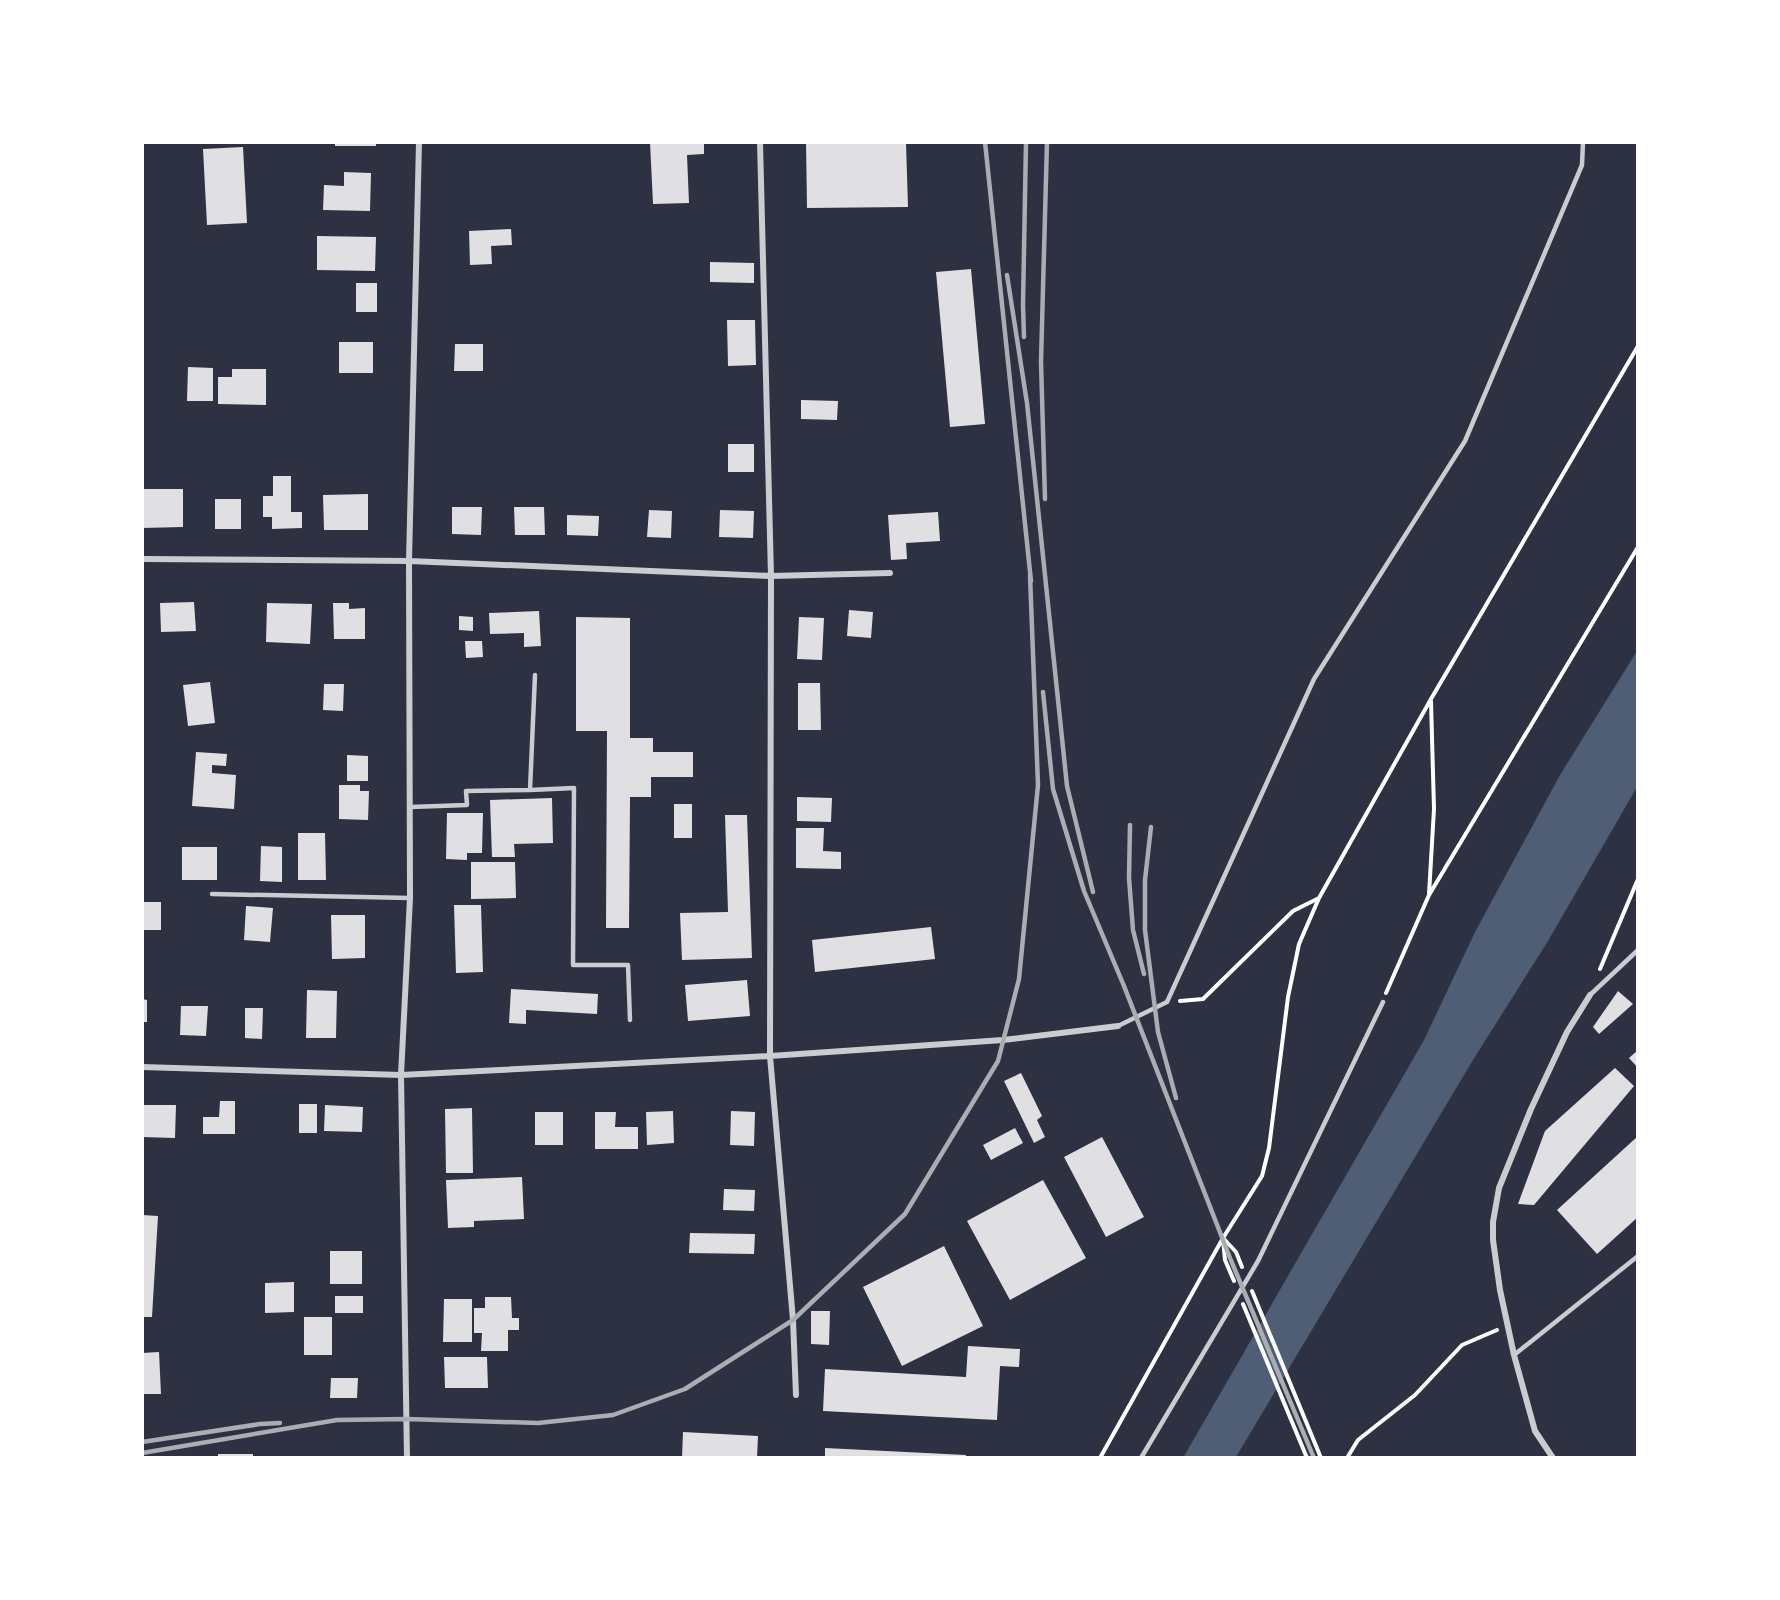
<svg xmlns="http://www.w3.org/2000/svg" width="1780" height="1600" font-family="Overpass,sans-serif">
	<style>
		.water { fill: #4f5d75 }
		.building { fill: #e0e0e3 }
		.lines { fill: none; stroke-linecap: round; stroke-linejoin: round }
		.path { stroke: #fff; stroke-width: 4 }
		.service { stroke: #caccd0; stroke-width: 4.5 }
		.minor { stroke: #caccd0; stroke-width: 6 }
		.rail { stroke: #abadb3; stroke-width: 4.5 }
	</style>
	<rect width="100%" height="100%" fill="#2d3142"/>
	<path class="water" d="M1637 651V787L1548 941 1473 1060 1236 1457 1183 1458 1424 1040 1475 932 1560 775Z"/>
	<path class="building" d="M335 142H376V146H335Z
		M650 142H704V154L687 155 689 203 653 204Z
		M806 142H906L908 207 807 208Z
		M243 147 247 223 207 225 203 149Z
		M344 172 371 173 370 211 323 210 324 185 344 186Z
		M511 229 512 245 491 246 492 264 470 265 469 231Z
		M317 236 376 237 375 271 317 270Z
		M710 262 754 263V283L710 282Z
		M971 269 985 424 950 427 936 272Z
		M356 283H377V312H356Z
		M727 320H755L756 365 728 366Z
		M339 342H373V373H339Z
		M455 344H483V371H454Z
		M188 367 213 368V401H187Z
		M232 369H266V405L218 404V377H232Z
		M801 400 838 401 837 420 801 419Z
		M728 444H754V472H728Z
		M273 476H291V512H302V528L272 529V517H263V496H273Z
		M142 489H183V527L142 528Z
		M368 494V530H324L323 495Z
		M215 499H241V529H215Z
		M452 507H482L481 535 452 534Z
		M514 507H544L545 535H515Z
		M649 510 672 511 671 538 647 537Z
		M720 510 754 511 753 538 719 537Z
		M938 512 940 541 906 543 907 559 891 560 888 515Z
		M567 515 599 516 598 536 567 535Z
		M194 602 196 631 161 632 160 603Z
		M267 603 312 604 310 644 266 642Z
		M333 603H349V609L365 608V639H334Z
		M849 610 873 612 871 638 847 636Z
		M539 611 541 646 524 647V633L490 634 489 613Z
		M459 616 473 617V631L459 630Z
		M576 617 630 618V738H653V752H693V777H651V797H630L629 928H606L607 731H576Z
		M799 617 824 618 822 660 797 659Z
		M465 641H482L483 657 466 658Z
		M210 682 215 723 188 726 183 685Z
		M798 683H820L821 730H798Z
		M324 684H344L343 711 323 710Z
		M196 752 227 754 226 766 212 765V773L236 775 234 809 192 806Z
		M347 755 368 756V781H347Z
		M339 785H360V791H369L368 820 339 819Z
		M797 797 832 798 831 822 797 821Z
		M552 798 553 843 514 844 515 857H492L490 800Z
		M674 804H692V838H674Z
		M447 813H483L482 853H467V860L446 859Z
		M725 815H747L752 958 682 960 680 913 728 912Z
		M796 828H824L823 851 841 852V869L796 868Z
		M298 833H325L326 880H298Z
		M261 846 282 847V882L260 881Z
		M182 847H217V880H182Z
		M471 862H515L516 898 471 899Z
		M142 902H161V930H142Z
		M454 905H481L483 972 456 973Z
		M246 906 273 908 270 942 244 940Z
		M331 915H365V958L332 959Z
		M931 927 935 959 815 972 812 940Z
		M747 980 750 1016 688 1021 685 985Z
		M511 989 598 994 597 1014 526 1010V1024L509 1023Z
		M307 990 337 991 336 1038H306Z
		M1618 991 1633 1004 1599 1034 1593 1027Z
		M142 999 147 1000V1022H142Z
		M181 1006H208L206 1036 180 1035Z
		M245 1008H263L262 1039 245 1038Z
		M1638 1050V1068L1629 1058Z
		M1615 1068 1634 1086 1534 1205 1518 1204 1545 1131Z
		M1021 1073 1042 1116 1037 1120 1045 1137 1034 1143 1004 1081Z
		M220 1101H235V1134H203V1117H219Z
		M299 1104H317V1133H299Z
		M142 1105H176L175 1138 142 1137Z
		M325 1105 363 1107 362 1132 324 1131Z
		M472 1108 473 1173H446L445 1109Z
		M673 1111 674 1143 647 1145 646 1112Z
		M731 1111 755 1112 754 1146 730 1145Z
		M535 1112H563V1145H535Z
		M595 1112H616L615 1127H638V1149H595Z
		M1015 1128 1023 1143 991 1160 983 1145Z
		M1638 1136V1217L1597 1254 1557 1210Z
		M1102 1137 1144 1217 1106 1237 1064 1157Z
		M522 1177 524 1219 474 1221V1227L448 1228 446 1180Z
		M1043 1180 1086 1258 1010 1300 967 1221Z
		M724 1189 755 1190 754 1211 723 1210Z
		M142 1215 158 1216 152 1317H142Z
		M690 1233 755 1234 754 1254 689 1253Z
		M944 1246 983 1326 902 1366 863 1287Z
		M330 1251H362V1284H330Z
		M294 1282V1312L265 1313V1283Z
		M335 1296H363V1313H335Z
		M485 1297H511L512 1318H519V1330H508V1351H481L482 1333H474V1308H485Z
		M444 1299H472V1342H443Z
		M811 1311H830L829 1345 811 1344Z
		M304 1317H332V1355H304Z
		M968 1346 1020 1349 1019 1367 1000 1366 997 1420 823 1411 825 1369 966 1377Z
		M159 1352 161 1394H142V1353Z
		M444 1357H487L488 1388H445Z
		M331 1378H358L357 1398H330Z
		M683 1432 758 1436 757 1458H682Z
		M825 1448 966 1455V1458H825Z
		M218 1454H253V1458H218Z"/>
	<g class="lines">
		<path class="path" d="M1429 894 1434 809 1431 701
			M1600 969 1638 879
			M1386 993 1429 895 1638 547
			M1180 1001 1203 999 1293 911 1319 898
			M1223 1238 1236 1252 1242 1267
			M1223 1239 1225 1260 1234 1281
			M1252 1291 1321 1458
			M1243 1304 1307 1458
			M1100 1458 1223 1238 1262 1176 1269 1148 1288 997 1299 944 1319 898 1431 699 1638 346
			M1347 1458 1358 1440 1415 1395 1462 1345 1497 1330"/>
		<path class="service" d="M535 675 530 790 574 788 573 965H628L630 1020
			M410 807 467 805 466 791 530 790
			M212 894 410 898
			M1590 995 1638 950
			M1118 1026 1167 1002 1314 679 1465 441 1582 165 1583 142
			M1514 1355 1638 1256
			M1141 1458 1258 1261 1383 1002"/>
		<path class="minor" d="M760 142 771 576 770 1056 793 1320 796 1395
			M142 559 409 561 771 576 890 573
			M142 1067 401 1075 770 1056 1003 1040 1118 1026
			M407 1458 401 1075 410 898 409 561 419 142
			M1553 1458 1535 1431 1514 1355 1500 1290 1493 1240V1222L1499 1188 1531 1109 1567 1032 1590 995"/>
		<path class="rail" d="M985 142 1031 581
			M1007 275 1027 403 1067 786 1093 892
			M1024 337 1023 305 1026 142
			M1045 499 1041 362 1047 142
			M1043 692 1053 789 1084 891 1124 986 1230 1258 1314 1458
			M1130 825 1129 878 1133 930 1144 974
			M1151 827 1145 880V930L1158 1032 1176 1098
			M142 1442 260 1424 280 1423
			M142 1453 337 1420 407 1419 538 1423 613 1415 685 1389 793 1320 905 1214 998 1061 1019 979 1038 785 1030 575"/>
	</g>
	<rect width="1780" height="1600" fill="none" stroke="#ffffff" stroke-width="288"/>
</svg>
